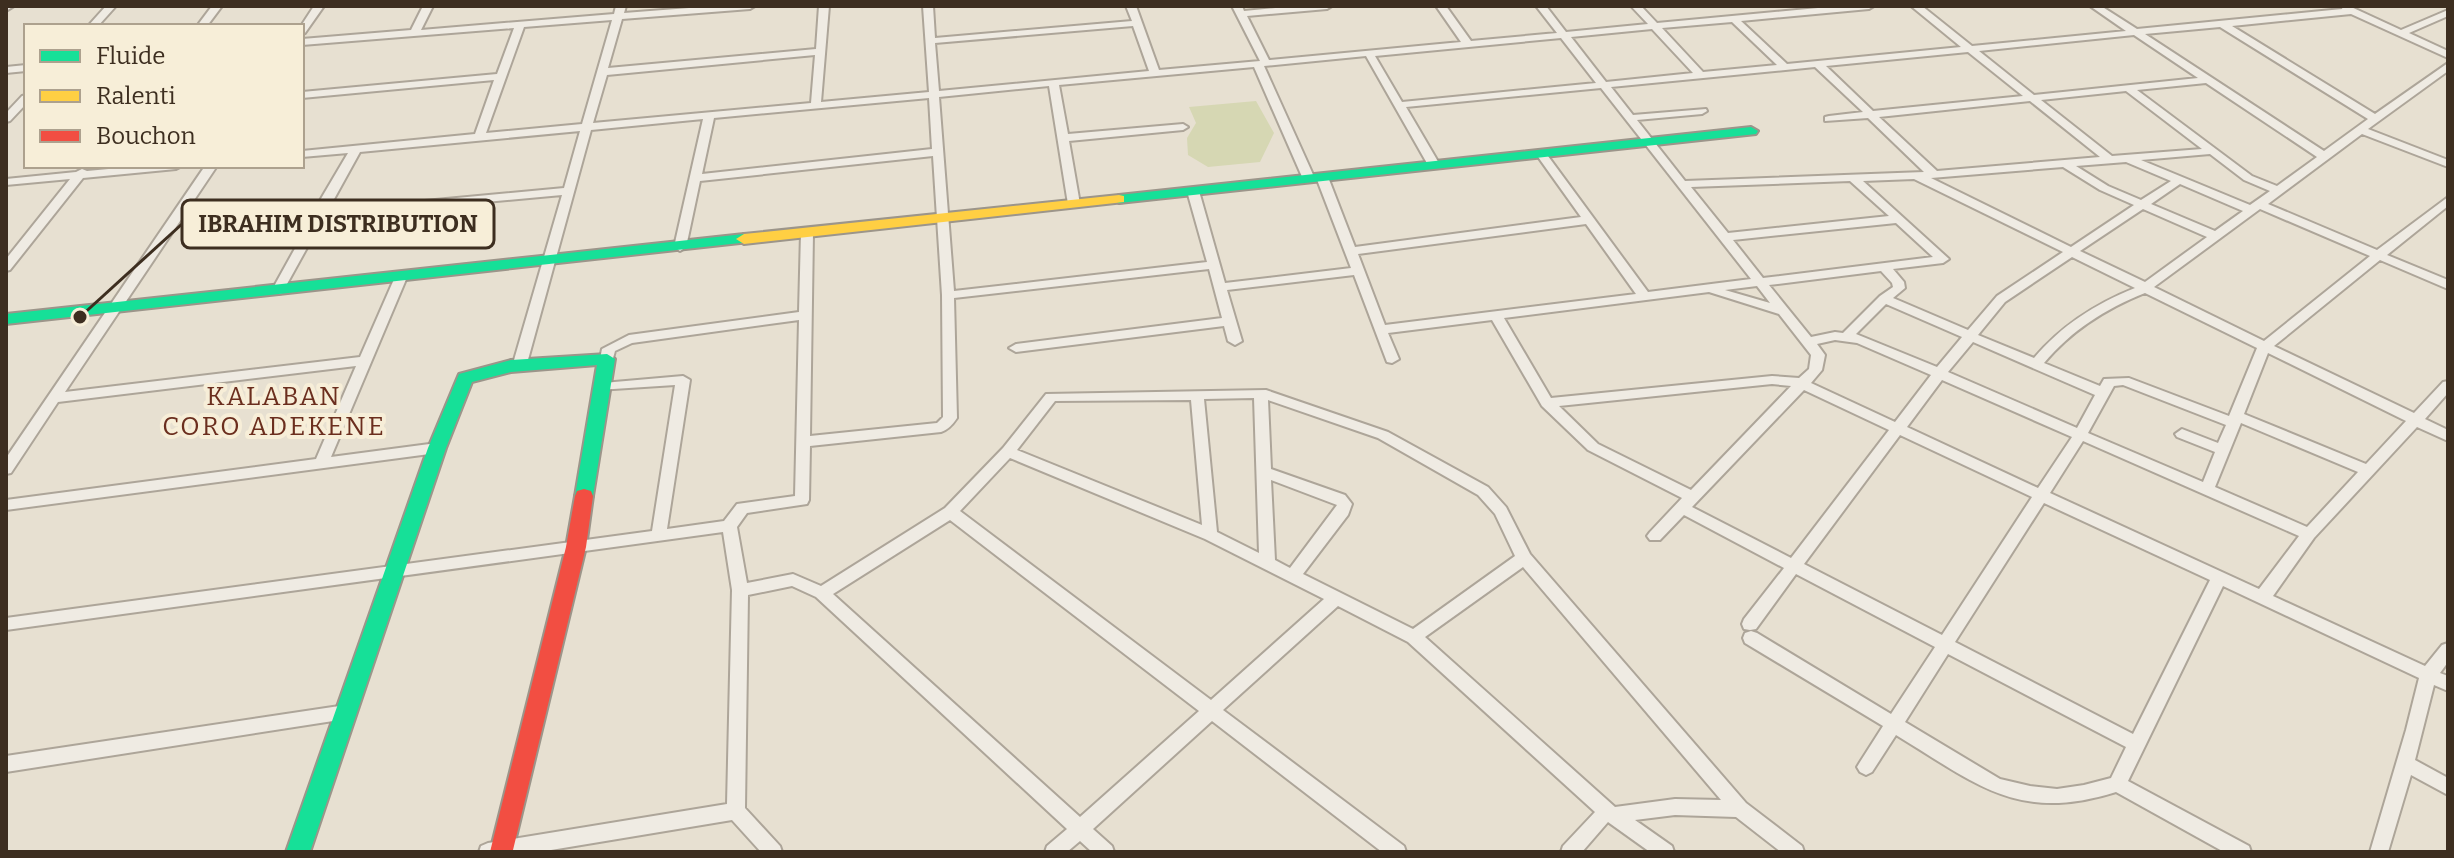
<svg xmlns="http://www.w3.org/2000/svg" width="2454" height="858" font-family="Bitter,serif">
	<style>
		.green { fill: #d6d7b3 }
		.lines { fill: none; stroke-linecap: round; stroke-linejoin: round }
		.street-casing { stroke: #ada599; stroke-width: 4 }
		.fast-casing { stroke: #9c958a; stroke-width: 4 }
		.slow-casing { stroke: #9c958a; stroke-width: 4 }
		.jam-casing { stroke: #9c958a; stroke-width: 4 }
		.street { fill: #efebe3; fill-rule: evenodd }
		.fast { fill: #16e098; fill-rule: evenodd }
		.slow { fill: #ffcf43; fill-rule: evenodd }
		.jam { fill: #f24e42; fill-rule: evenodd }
		.labels { text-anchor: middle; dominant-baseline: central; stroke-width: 8; stroke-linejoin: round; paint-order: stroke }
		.quarter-label { font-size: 26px; letter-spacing: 2px; fill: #6b2e1e; stroke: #f7eed8 }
		.leader { fill: none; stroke: #3d2e20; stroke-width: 3 }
		.callout-dot { fill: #3d2e20; stroke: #f7eed8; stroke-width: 3 }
		.callout { fill: #f7eed8; stroke: #3d2e20; stroke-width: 3 }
		.callout-label { font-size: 24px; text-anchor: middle; font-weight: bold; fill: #3d2e20 }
	</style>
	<rect width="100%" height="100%" fill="#e7e0d1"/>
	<path class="green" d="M1256 101 1274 133 1260 162 1208 167 1188 155 1187 138 1196 123 1189 107Z"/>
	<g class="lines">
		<defs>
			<path id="street" d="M6 6H14L6 11Z
				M106 6H116L98 26H88Z
				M212 6H222L207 26H197Z
				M314 6H324L305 33 302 34 301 26Z
				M423 6H433L421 30 614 14 616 6H626L624 13 715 6H755L750 9 622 19 608 68 816 49 819 6H829L821 102 929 92 923 6H933L935 38 1132 21 1126 6H1136L1159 70 1260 61 1232 6H1242L1244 11 1297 6H1332L1327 9 1247 16 1269 60 1461 42 1436 6H1446L1471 41 1557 33 1536 6H1546L1566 32 1648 24 1631 6H1641L1657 23 1839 6H1874L1869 9 1741 21 1787 64 1961 47 1911 6H1922L1972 46 2126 31 2090 6H2101L2137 29 2342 9 2343 6H2349L2401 30 2448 10V16L2409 33 2448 51V58L2351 14 2232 26 2375 114 2448 63V71L2368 129 2448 160V167L2362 134 2268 204 2377 250 2448 197V206L2387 255 2448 280V289L2380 260 2274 346 2414 413 2443 382 2448 381V393L2425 419 2448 430V441L2417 427 2314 538 2273 596 2425 666 2442 645 2448 643V662L2440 673 2448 676V691L2434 685 2415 760 2448 778V795L2411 775 2388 852H2370L2406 730 2419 678 2223 586 2128 781 2249 846 2251 852H2224L2116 792C2017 823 1977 784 1896 735L1872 772 1866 775 1860 772 1857 767 1860 762 1883 726 1745 643 1743 638 1745 633 1751 631 1757 633 1891 714 1935 647 1796 574 1756 629 1750 630 1744 629 1742 624 1744 619 1784 568 1684 515 1660 540H1650L1647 536 1650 532 1682 498 1588 450 1542 406 1492 320 1388 333 1399 359 1392 363 1387 362 1354 275 1227 290 1242 341 1235 345 1228 341 1224 326 1016 352 1009 348 1016 344 1222 318 1209 269 954 298 957 418C953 424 948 430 941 432L810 446 809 500 807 504 747 513 737 527 747 583 793 574 821 586 945 508 1003 448 1046 394 1266 390 1388 432 1488 487 1506 507 1530 554 1746 803 1802 846 1804 852H1781L1736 817 1675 815 1635 820 1672 846 1674 852H1650L1608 822 1582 852H1561L1563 846 1595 812 1408 642 1338 606 1223 710 1404 846 1406 852H1382L1212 721 1093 829 1112 846 1114 852H1092L1080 841 1067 852H1045L1047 846 1067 829 816 597 792 586 748 595 745 808 780 846 782 852H761L732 820 539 852H479L481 846 488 843 727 804 732 590 723 532 6 630V618L652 531 675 385 598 390 596 387 598 384 603 383 683 376 690 380 667 529 724 521 737 504 795 496 799 320 632 343 615 351 612 362 607 363 600 359 602 349 629 335 799 312 801 233 807 229 813 233 810 436 937 423 943 417 942 295 933 156 700 181 686 247 680 251 674 247 703 119 591 130 526 367 519 371 514 370 512 367 562 195 324 217 282 293 278 294 272 290 313 216 312 214 348 153 302 157V151L475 134 494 80 302 98V92L497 74 514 28 302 45V39L411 30ZM612 20 582 124 486 133 524 27ZM1732 22 1777 65 1703 72 1662 28ZM1133 26 1149 71 939 91 935 43ZM2220 27 2368 119 2324 151 2145 34ZM1652 29 1693 73 1606 82 1571 37ZM2134 35 2198 78 2034 95 1979 51ZM1561 38 1596 83 1402 102 1375 56ZM1968 52 2023 96 1873 111 1826 66ZM815 55 811 103 593 123 607 75ZM1366 56 1428 165 1434 168 1440 165 1406 107 1601 88 1751 279 1648 292 1545 152 1541 151 1536 154 1581 217 1355 247 1328 177 1322 174 1316 177 1351 268 1225 283 1199 191 1193 188 1187 191 1207 262 954 291 939 97 1049 86 1068 204 1074 207 1080 204 1069 141 1183 130 1188 127 1183 124 1068 134 1059 85 1254 67 1303 179 1309 182 1315 179 1264 66ZM1815 67 1863 112 1829 116 1825 117V121L1868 118 1924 172 1685 181 1637 120 1702 114 1707 111 1706 109 1633 115 1611 87ZM2206 83 2317 157 2277 186 2252 176 2137 90ZM2126 91 2202 149 2112 156 2041 100ZM929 98 932 149 702 174 714 118ZM2030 101 2100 157 1937 171 1879 117ZM580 131 564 188 328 210 360 152ZM2210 154 2244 180 2270 191 2250 205 2141 160ZM2126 162 2171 181 2141 200 2108 186 2076 166ZM2063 167 2100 190 2134 205 2071 247 1931 178ZM1914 179 2063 252 1997 296 1968 330 1893 298 1905 288 1904 282 1893 269 1943 263 1949 259 1863 181ZM1850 181 1889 216 1728 233 1691 187ZM2180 184 2243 211 2215 231 2151 204ZM2143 209 2207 237 2145 282 2080 251ZM2260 209 2370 256 2264 341 2154 287ZM1896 223 1933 257 1763 278 1733 240ZM1586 224 1636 294 1385 325 1358 254ZM2072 257 2135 288C2095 304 2062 325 2034 358L1978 335 2005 302ZM1881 271 1892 283 1893 287 1880 296 1843 333 1835 332 1811 337 1769 285ZM1757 286 1770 303 1725 290ZM1709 292 1779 314 1811 355 1809 369 1799 378 1772 376 1551 398 1504 318ZM2145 293 2257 348 2229 416 2129 378 2104 379 2100 386 2044 363C2072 330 2105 309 2145 293ZM1886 304 1962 337 1937 367 1856 334ZM1835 340 1857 343 1931 375 1895 422 1811 383 1822 370 1825 355 1817 344ZM1973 342 2095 395 2077 428 1948 372ZM2268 353 2406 421 2366 464 2244 414ZM1942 380 2072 437 2038 488 1907 427ZM1772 384 1791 386 1691 490 1598 444 1559 406ZM2123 385 2226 425 2218 443 2182 429 2175 434 2177 437 2215 452 2203 482 2088 433 2114 386ZM1804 390 1889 430 1791 558 1692 507ZM1254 398 1259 553 1217 532 1204 399ZM1191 400 1202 525 1017 450 1055 401ZM1268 400 1378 438 1478 495 1495 514 1515 556 1413 629 1303 574 1348 515 1352 504 1345 495 1271 469ZM2241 423 2358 472 2307 527 2215 487ZM1900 435 2032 497 1942 635 1804 564ZM2083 441 2299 536 2259 589 2050 493ZM1010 458 1205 539 1324 599 1211 700 960 511ZM1271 480 1337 505 1290 568 1275 560ZM2044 503 2210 580 2133 734 1955 642ZM950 520 1199 711 1080 817 833 594ZM1523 567 1721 800 1675 799 1615 807 1425 637ZM1948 654 2126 747 2111 778 2084 785 2057 789 2030 786 2000 779 1905 722Z
				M26 65V71L6 73V67Z
				M26 95V104L10 121 6 122V113L22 96Z
				M141 166H182L176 169 83 178 10 270 6 271V259L70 179 6 185V179L76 172 82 169 87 171Z
				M205 166H217L65 392 360 357 395 277 401 273 407 277 331 457 437 443 444 448 437 453 6 510V500L316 459 356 366 58 402 11 473 6 474V458Z
				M346 705 352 707 355 712 352 717 346 719 6 772V756Z"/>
			<path id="fast" d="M1751 127 1758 131 1756 134 1119 203 1112 199 1119 195Z
				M744 234 752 239 749 242 6 324V314Z
				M607 354 615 359 593 496 591 501H577L575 496 597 365 511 372 472 382 446 448 310 852H286L428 448 459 374 511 360Z"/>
			<path id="slow" d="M1119 195 1124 196V202L744 244 736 239 744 234Z"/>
			<path id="jam" d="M584 489 591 491 593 496 586 547 513 850 490 852 566 547 575 496 577 491Z"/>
		</defs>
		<use href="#street" class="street-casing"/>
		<use href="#fast" class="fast-casing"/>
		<use href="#slow" class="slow-casing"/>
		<use href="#jam" class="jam-casing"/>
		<use href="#street" class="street"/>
		<use href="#fast" class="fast"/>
		<use href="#slow" class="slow"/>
		<use href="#jam" class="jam"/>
	</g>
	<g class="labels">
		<g class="quarter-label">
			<text x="274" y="396">KALABAN<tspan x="274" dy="30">CORO ADEKENE</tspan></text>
		</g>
	</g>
	<path class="leader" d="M80 317L182 224"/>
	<circle class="callout-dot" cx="80" cy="317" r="8"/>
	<rect class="callout" x="182" y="200" width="312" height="48" rx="8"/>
	<g class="callout-label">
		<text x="338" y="232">IBRAHIM DISTRIBUTION</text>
	</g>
	<rect width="2454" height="858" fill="none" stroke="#3d2e20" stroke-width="16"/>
	<rect x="24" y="24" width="280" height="144" fill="#f7eed8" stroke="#ada18e" stroke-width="2"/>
	<rect x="40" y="50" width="40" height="12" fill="#16e098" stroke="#ada18e" stroke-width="2"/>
	<text x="96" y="64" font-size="24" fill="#3d2e20">Fluide</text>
	<rect x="40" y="90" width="40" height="12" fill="#ffcf43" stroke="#ada18e" stroke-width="2"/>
	<text x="96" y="104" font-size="24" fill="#3d2e20">Ralenti</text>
	<rect x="40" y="130" width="40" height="12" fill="#f24e42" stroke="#ada18e" stroke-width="2"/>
	<text x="96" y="144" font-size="24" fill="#3d2e20">Bouchon</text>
</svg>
